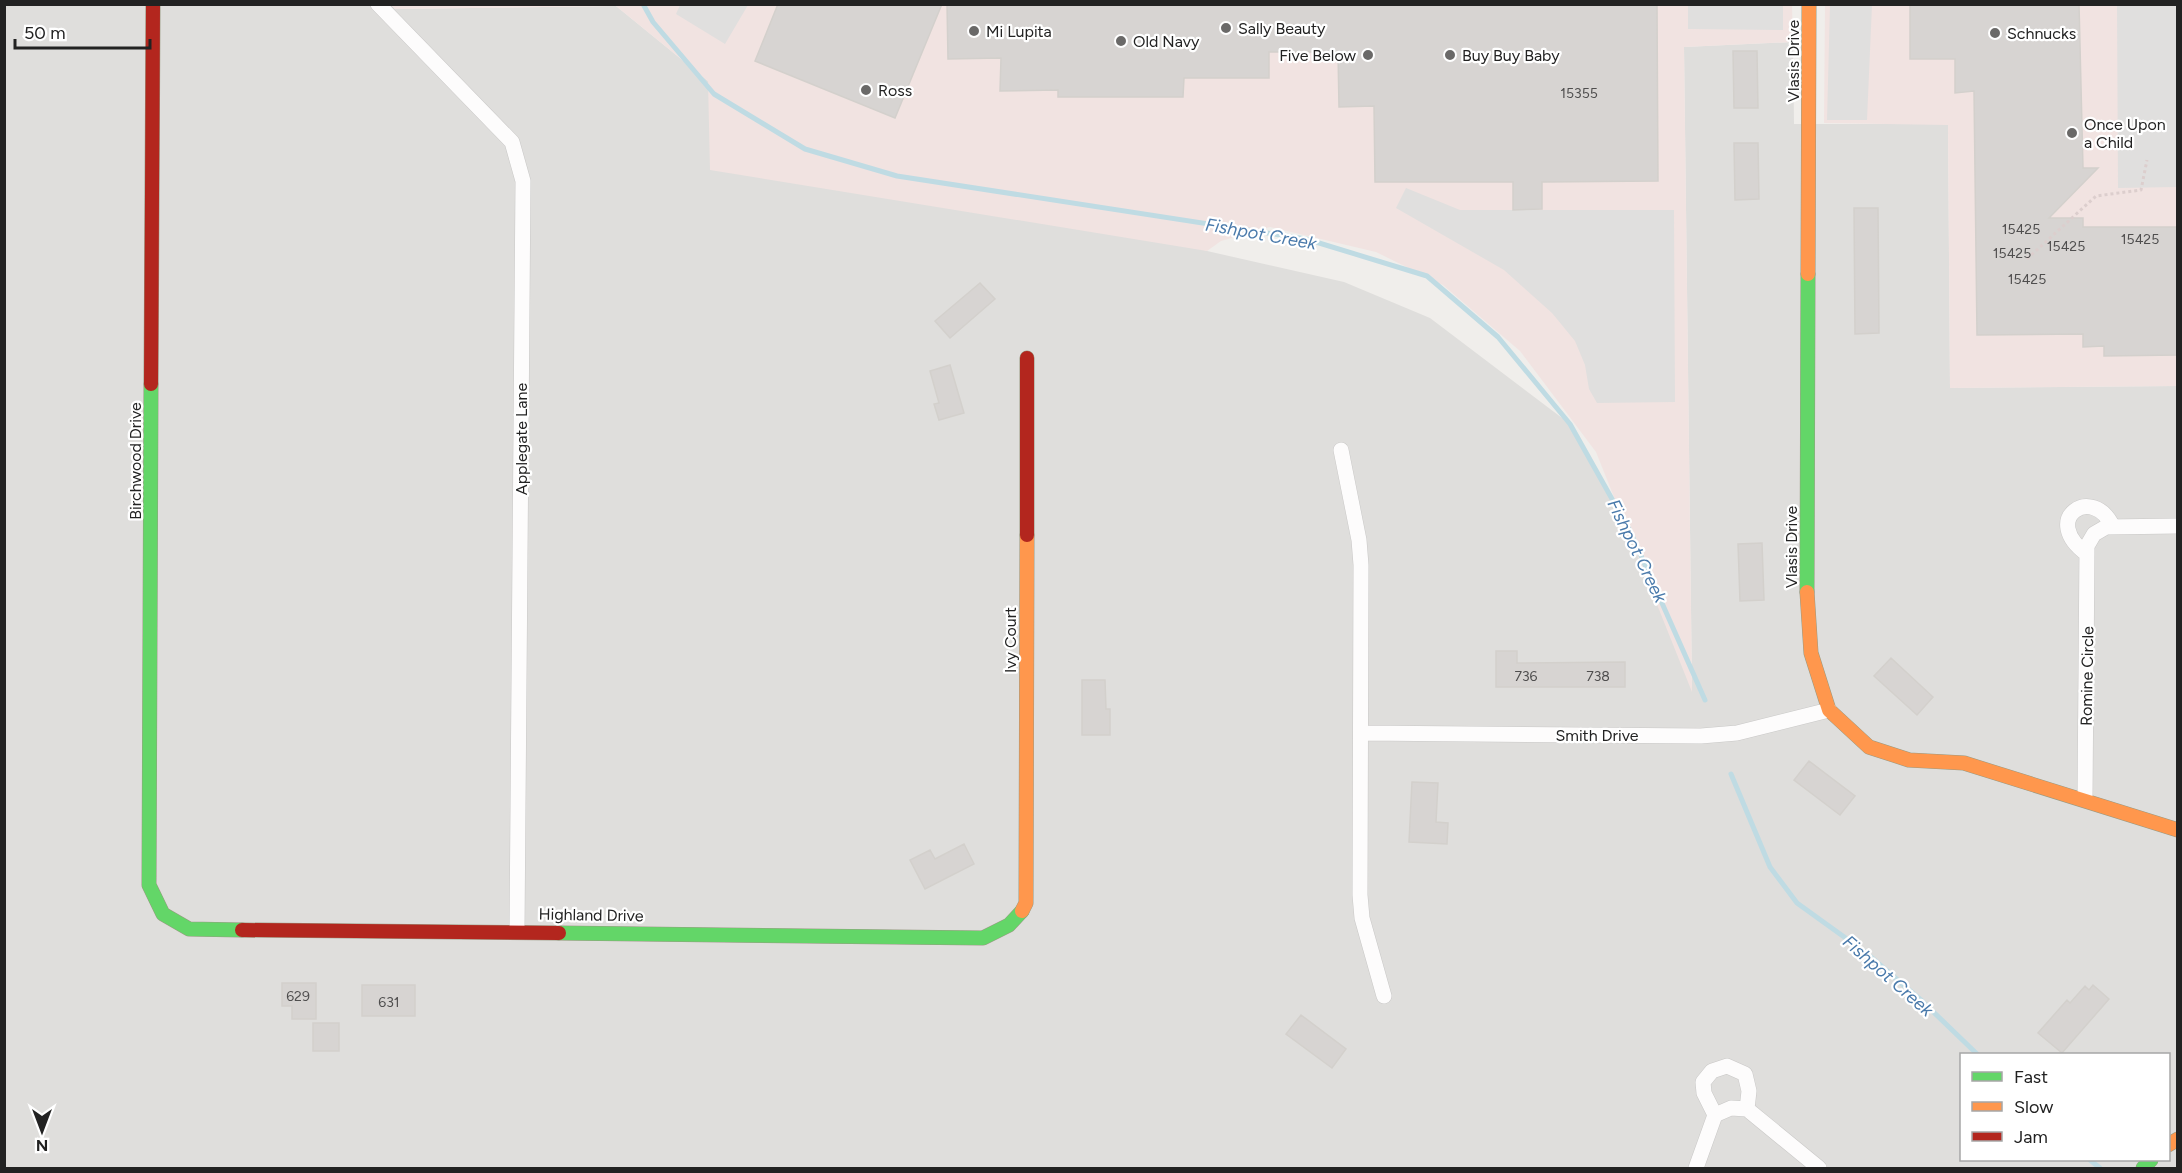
<svg xmlns="http://www.w3.org/2000/svg" width="2182" height="1173" font-family="Figtree,sans-serif">
	<style>
		.residential { fill: #dfdedc; fill-rule: evenodd }
		.commercial { fill: #f1e3e1 }
		.parking { fill: #e0dfde }
		.lines { fill: none; stroke-linecap: round; stroke-linejoin: round }
		.stream { stroke: #bfdbe3; stroke-width: 5 }
		.building { fill: #d7d4d2; stroke: #d3d0cc; stroke-width: 1.5 }
		.street-casing { stroke: #c9c8c7; stroke-width: 16 }
		.fast-casing { stroke: #999a82; stroke-width: 15 }
		.slow-casing { stroke: #999a82; stroke-width: 15 }
		.jam-casing { stroke: #999a82; stroke-width: 15 }
		.path { stroke: #dccecd; stroke-width: 3; stroke-dasharray: 3 3; stroke-linecap: butt }
		.street { stroke: #fdfcfc; stroke-width: 15 }
		.fast { stroke: #63d668; stroke-width: 14 }
		.slow { stroke: #ff974d; stroke-width: 14 }
		.jam { stroke: #b3261e; stroke-width: 14 }
		.poi-dot { fill: #6a6968; stroke: #fff; stroke-width: 2 }
		.labels { text-anchor: middle; dominant-baseline: central; stroke-width: 4.5; stroke-linejoin: round; paint-order: stroke }
		.number-label { font-size: 14px; fill: #4f4e4e }
		.poi-label { font-size: 16px; fill: #222; stroke: #fff; text-anchor: start }
		.street-label { font-size: 16px; fill: #222; stroke: #fff }
		.water-label { font-size: 18px; font-style: italic; fill: #4a7aab; stroke: #fff }
	</style>
	<rect width="100%" height="100%" fill="#f0eeeb"/>
	<path class="residential" d="M391 4 395 9 616 6 708 81 1207 251 1344 282 1430 318 1570 424 1630 531 1692 688 1684 47 1793 42 1794 124H1948L1950 388 2177 386V1168H5V5ZM1962 1054H2168V1160H1962Z"/>
	<path class="commercial" d="M391 5H1792L1793 42 1684 47 1692 692 1596 452 1520 351 1443 285 1376 252 1270 227 1221 241 1207 251 710 170 708 81 616 6 395 9Z
		M1825 5H2177V386L1950 388 1948 125 1824 123Z"/>
	<path class="parking" d="M680 5V4L748 5 725 44 676 14Z
		M1688 5H1783V30L1688 29Z
		M1830 5H1872L1867 120H1827Z
		M2117 5H2177V187L2118 188Z
		M1406 188 1460 210H1674L1675 402 1597 403 1589 389 1585 365 1575 341 1552 313 1504 270 1396 208Z"/>
	<g class="lines">
		<path class="stream" d="M643 4 653 22 714 94 805 149 897 176 1306 239 1427 276 1498 337 1570 424 1630 531 1705 700
			M1731 774 1770 867 1797 903 1865 952 1922 1001 1977 1054
			M2090 1160 2100 1168"/>
	</g>
	<path class="building" d="M778 4H942L895 118 755 61Z
		M947 4H1657L1658 181 1542 182V209L1513 210V182H1375L1374 106 1339 107 1338 52H1269V78H1184L1183 97H1058V90L1000 91 1001 58 948 59Z
		M1910 4H2079L2083 168H2098L2049 218H2083V227H2178V355L2104 356V346L2083 347V334L1977 335 1974 91 1955 93V59H1910Z
		M1733 51H1757L1758 108H1734Z
		M1734 143H1758L1759 199 1735 200Z
		M1854 208H1878L1879 333 1855 334Z
		M980 283 995 299 950 338 935 321Z
		M950 365 964 413 939 420 934 404 939 403 930 371Z
		M1762 543 1764 600 1740 601 1738 544Z
		M1496 651H1517V663L1625 662V687H1496Z
		M1891 658 1933 697 1917 715 1874 676Z
		M1082 680H1105L1106 709H1110V735H1082Z
		M1809 761 1855 796 1840 815 1794 780Z
		M1412 782 1438 783 1436 822 1448 823 1447 844 1409 842Z
		M964 844 974 864 925 889 910 860 930 850 935 859Z
		M282 983H316V1019H292V1006H282Z
		M362 985H415V1016H362Z
		M2093 985 2109 999 2062 1053 2038 1033 2067 1000 2070 1003 2085 986 2089 990Z
		M1301 1015 1346 1049 1332 1068 1286 1034Z
		M313 1023H339V1051H313Z"/>
	<g class="lines">
		<defs>
			<path id="street" d="M378 4 512 142 523 181 517 931
				M1341 450 1359 540 1361 565 1360 895 1362 918 1384 996
				M2087 554C2039 519 2093 483 2113 527
				M1362 733 1701 736 1737 733 1829 710
				M2085 799 2087 546 2094 534 2106 527 2178 526
				M1715 1115 1731 1108 1747 1109 1819 1168
				M1715 1115 1704 1093 1703 1082 1712 1071 1727 1066 1745 1074 1749 1091 1747 1109
				M1696 1168 1715 1115"/>
			<path id="fast" d="M151 384 149 885 163 914 189 929 242 930
				M1807 592 1808 274
				M559 933 983 938 1009 925 1022 911
				M2143 1168 2151 1160"/>
			<path id="slow" d="M1808 274 1809 4
				M1807 592 1811 653 1829 710 1869 747 1909 760 1964 763 2178 830
				M1022 911 1026 903 1027 535
				M2168 1145 2178 1139"/>
			<path id="jam" d="M151 384 153 4
				M1027 535V358
				M242 930 559 933"/>
		</defs>
		<use href="#street" class="street-casing"/>
		<use href="#fast" class="fast-casing"/>
		<use href="#slow" class="slow-casing"/>
		<use href="#jam" class="jam-casing"/>
		<path class="path" d="M2027 259 2096 196 2141 190 2147 160"/>
		<use href="#street" class="street"/>
		<use href="#fast" class="fast"/>
		<use href="#slow" class="slow"/>
		<use href="#jam" class="jam"/>
	</g>
	<g class="poi-dot">
		<circle cx="1226" cy="28" r="6"/>
		<circle cx="974" cy="31" r="6"/>
		<circle cx="1995" cy="33" r="6"/>
		<circle cx="1121" cy="41" r="6"/>
		<circle cx="1368" cy="55" r="6"/>
		<circle cx="1450" cy="55" r="6"/>
		<circle cx="866" cy="90" r="6"/>
		<circle cx="2072" cy="133" r="6"/>
	</g>
	<g class="labels">
		<g class="number-label">
			<text x="1579" y="93">15355</text>
			<text x="2021" y="229">15425</text>
			<text x="2140" y="239">15425</text>
			<text x="2066" y="246">15425</text>
			<text x="2012" y="253">15425</text>
			<text x="2027" y="279">15425</text>
			<text x="1526" y="676">736</text>
			<text x="1598" y="676">738</text>
			<text x="298" y="996">629</text>
			<text x="389" y="1002">631</text>
		</g>
		<g class="poi-label">
			<text x="1238" y="28">Sally Beauty</text>
			<text x="986" y="31">Mi Lupita</text>
			<text x="2007" y="33">Schnucks</text>
			<text x="1133" y="41">Old Navy</text>
			<text x="1356" y="55" text-anchor="end">Five Below</text>
			<text x="1462" y="55">Buy Buy Baby</text>
			<text x="878" y="90">Ross</text>
			<text x="2084" y="124">Once Upon<tspan x="2084" dy="18">a Child</tspan></text>
		</g>
		<g class="street-label">
			<text transform="translate(1793 61) rotate(-90)">Vlasis Drive</text>
			<text transform="translate(521 439) rotate(-90)">Applegate Lane</text>
			<text transform="translate(135 461) rotate(-90)">Birchwood Drive</text>
			<text transform="translate(1791 547) rotate(-90)">Vlasis Drive</text>
			<text transform="translate(1010 640) rotate(-90)">Ivy Court</text>
			<text transform="translate(2087 676) rotate(-89)">Romine Circle</text>
			<text x="1597" y="735">Smith Drive</text>
			<text transform="translate(591 915) rotate(1)">Highland Drive</text>
		</g>
		<g class="water-label">
			<text transform="translate(1261 234) rotate(10)">Fishpot Creek</text>
			<text transform="translate(1637 551) rotate(64)">Fishpot Creek</text>
			<text transform="translate(1888 976) rotate(41)">Fishpot Creek</text>
		</g>
	</g>
	<rect width="2182" height="1173" fill="none" stroke="#222222" stroke-width="12"/>
	<rect x="1960" y="1053" width="210" height="108" fill="#ffffff" stroke="#a7a7a7" stroke-width="1.5"/>
	<rect x="1972" y="1072" width="30" height="9" fill="#63d668" stroke="#a7a7a7" stroke-width="1.5"/>
	<text x="2014" y="1083" font-size="18" fill="#222222">Fast</text>
	<rect x="1972" y="1102" width="30" height="9" fill="#ff974d" stroke="#a7a7a7" stroke-width="1.5"/>
	<text x="2014" y="1113" font-size="18" fill="#222222">Slow</text>
	<rect x="1972" y="1132" width="30" height="9" fill="#b3261e" stroke="#a7a7a7" stroke-width="1.5"/>
	<text x="2014" y="1143" font-size="18" fill="#222222">Jam</text>
	<g transform="translate(42 1131) rotate(180)" stroke="#ffffff" stroke-width="4.5" paint-order="stroke">
	<path d="M0-4.5L10 22L0 15L-10 22Z" fill="#222222"/>
	<text y="-9" font-size="16" font-weight="bold" text-anchor="middle" fill="#222222">N</text>
	</g>
	<path d="M15 39v9h135v-9" fill="none" stroke="#222222" stroke-width="3"/>
	<text x="24" y="39" font-size="18" fill="#222222" stroke="#ffffff" stroke-width="4.5" paint-order="stroke">50 m</text>
</svg>
